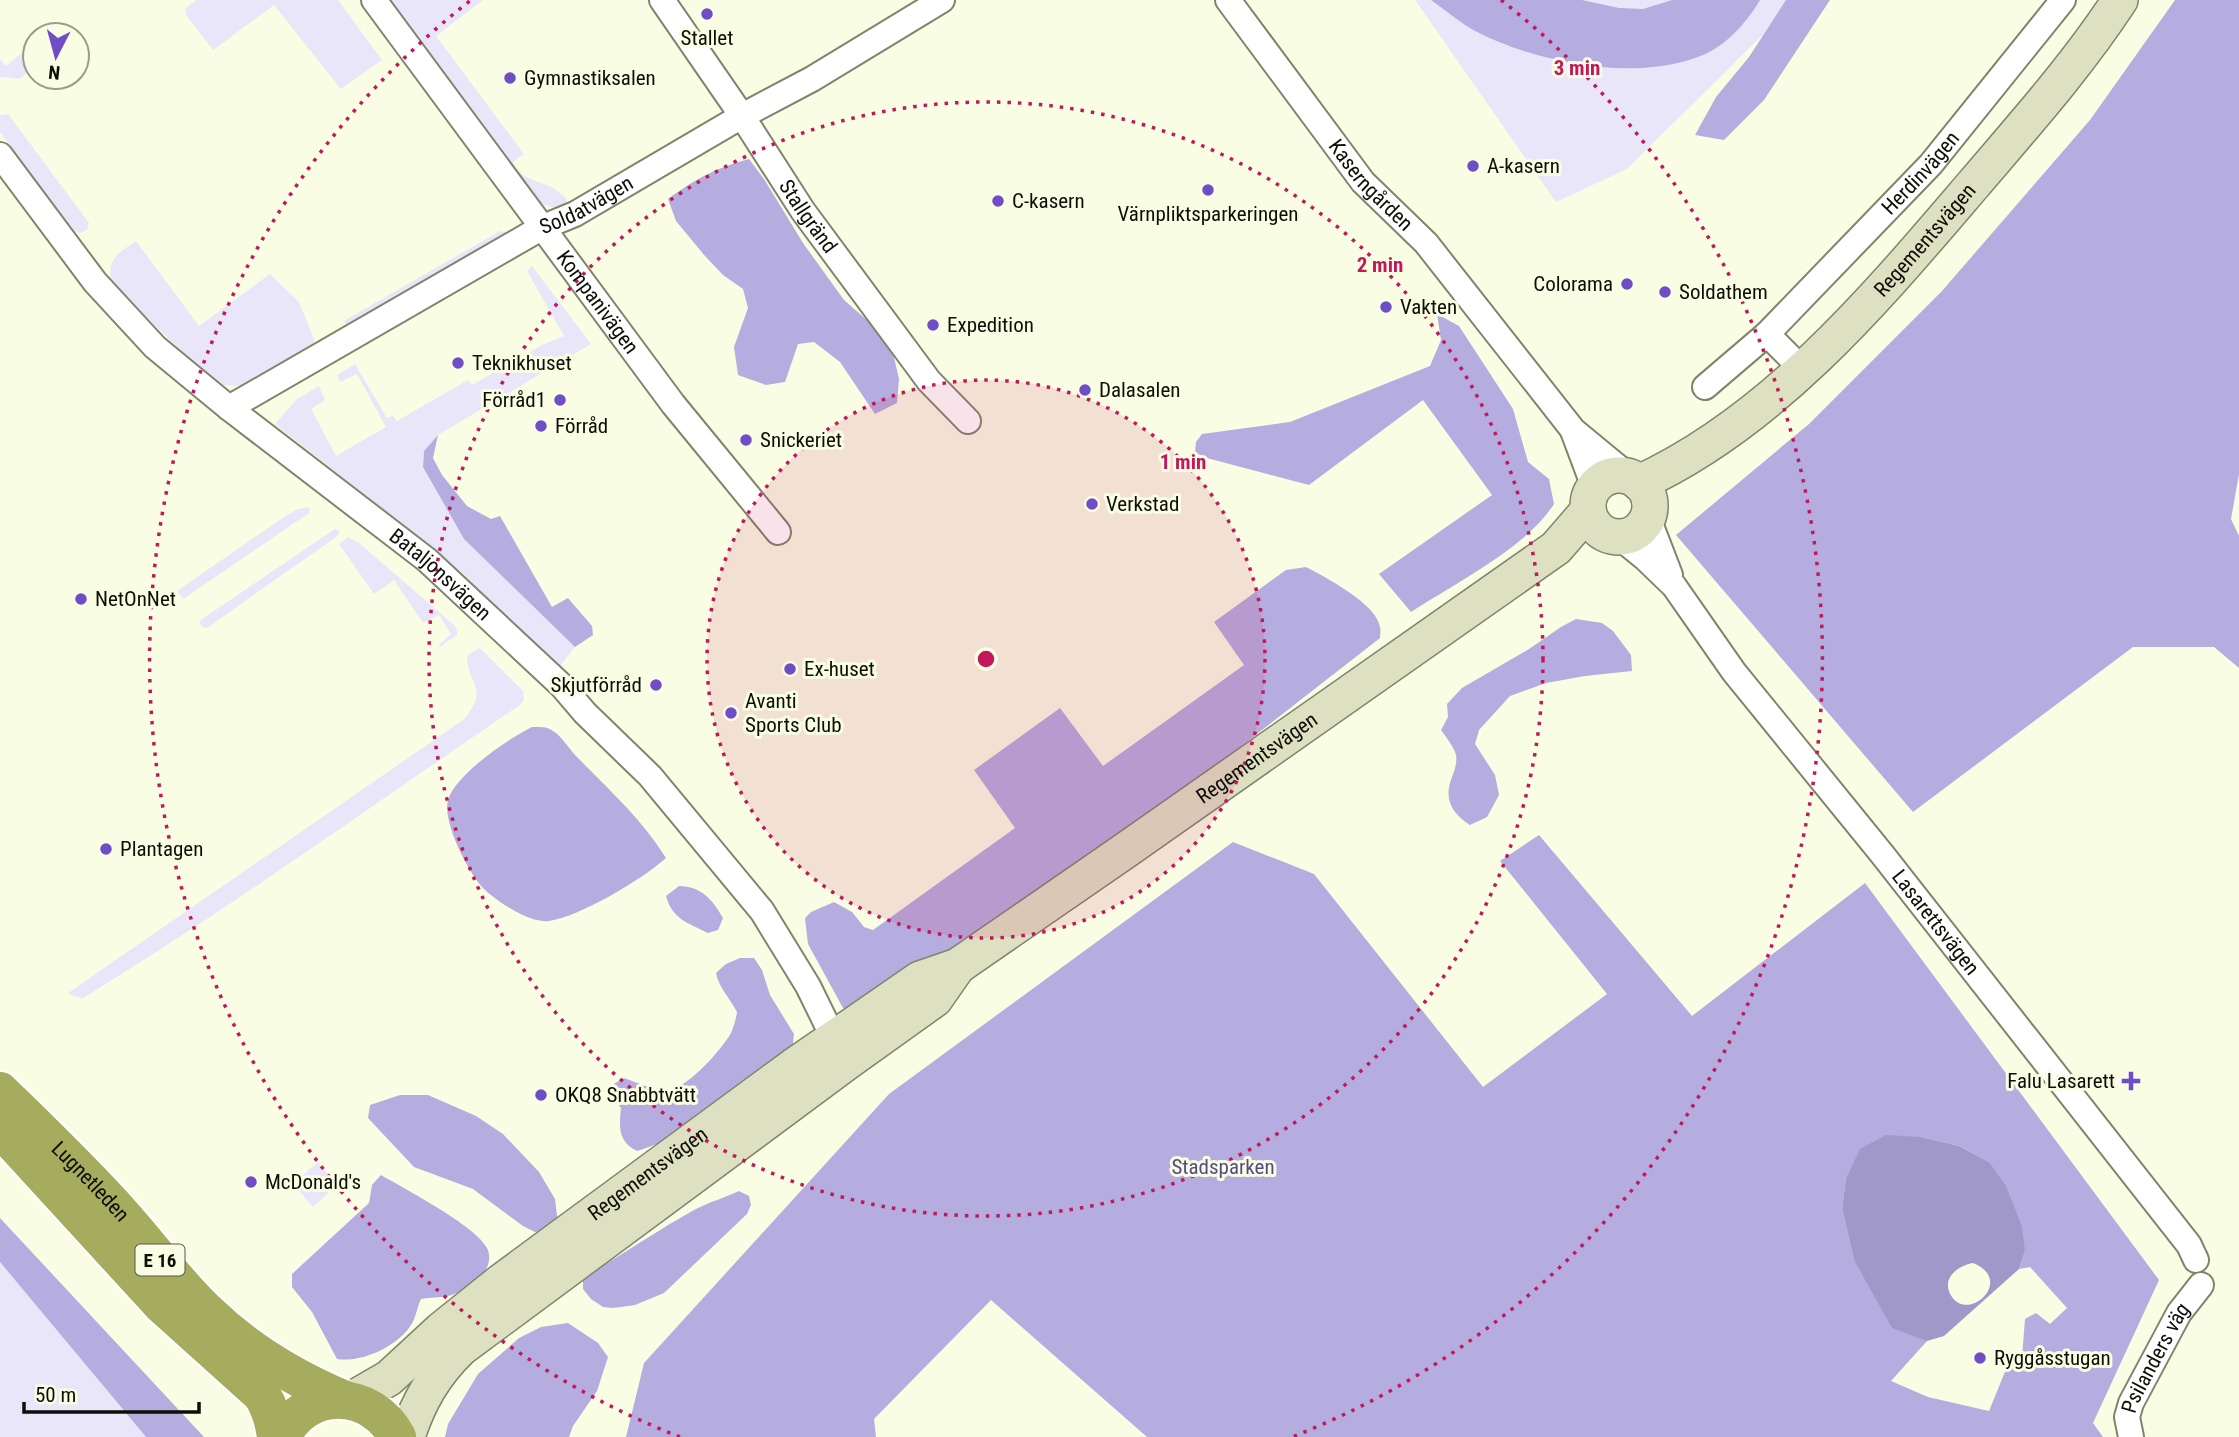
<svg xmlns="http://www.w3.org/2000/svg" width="2239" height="1437" font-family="'Roboto Condensed',sans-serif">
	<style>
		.green { fill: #e9e6fa }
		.forest { fill: #b5addf; fill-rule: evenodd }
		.water { fill: #9f98c8; fill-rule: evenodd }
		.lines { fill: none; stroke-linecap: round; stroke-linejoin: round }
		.minor-casing { stroke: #81846d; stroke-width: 28 }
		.secondary-casing { stroke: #81846d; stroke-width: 38 }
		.trunk-casing { stroke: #fff; stroke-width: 42 }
		.minor { stroke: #fff; stroke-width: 24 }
		.secondary { stroke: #dee0c2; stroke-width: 35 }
		.trunk { stroke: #a6ac5e; stroke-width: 38 }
		.ring { fill: none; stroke: #c2185b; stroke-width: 3.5; stroke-dasharray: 3.5 7 }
		.poi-dot { fill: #6f4dc6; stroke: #f9fde3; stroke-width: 2.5 }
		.labels { text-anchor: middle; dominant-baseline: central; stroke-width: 6; stroke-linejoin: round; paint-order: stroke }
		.shield { fill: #f9fde3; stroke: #545648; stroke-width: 2 }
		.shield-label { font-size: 19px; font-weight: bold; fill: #0d0e06 }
		.poi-label { font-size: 21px; fill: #0d0e06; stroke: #f9fde3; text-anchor: start }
		.street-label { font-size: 21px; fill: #0d0e06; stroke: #f9fde3 }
		.park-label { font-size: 21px; fill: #574988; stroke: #f9fde3 }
		.centre { fill: #c2185b; stroke: #f9fde3; stroke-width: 3.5 }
		.ring-label { font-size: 21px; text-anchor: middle; font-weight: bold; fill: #c2185b; stroke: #f9fde3; stroke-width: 6; stroke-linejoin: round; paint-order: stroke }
	</style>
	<rect width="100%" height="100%" fill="#f9fde3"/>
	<path class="green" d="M196 0H338L382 60 341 89 274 5 213 50 186 15 185 9Z
		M387 0H483L436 36 524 154 513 162C519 179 537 180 551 187 557 190 561 194 566 198L567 203C556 212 545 205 534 200Z
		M1415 0H1798L1627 169 1556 202Z
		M22 53 27 63 26 73 20 79 0 77V59L6 66Z
		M8 114 89 223 87 230 80 233 72 230 0 132V115Z
		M500 231 505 232 506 235 352 326 346 324 344 321 347 319Z
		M136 241 199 326 270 274 299 302 314 339 313 349 244 387 224 385 207 375 112 285C106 259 117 254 136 241Z
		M532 266 591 344 438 435 424 451 423 467 464 539 575 647 560 666 444 557 275 424 297 399 319 386 325 400 311 409 336 456 386 427 357 374 340 382 337 375 355 364 387 418 393 416 397 421 468 380 472 385 542 345 564 336 527 271Z
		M307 507 310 509 309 513 183 599 177 591 284 517 296 510Z
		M335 529 340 531 336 537 207 628 202 627 199 622 202 619Z
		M348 537 359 543 454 625 457 630V635L440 647 438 646 451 634 439 615 423 623 394 580 374 594 339 544Z
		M480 648 523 691 524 700 520 705C375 803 232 907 83 998L76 997 68 993 463 720C490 688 469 688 467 657L470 653Z
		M318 1162 337 1185 313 1207 293 1184Z
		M0 1262 146 1437H0Z"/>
	<path class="forest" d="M1431 0H1582L1619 8 1643 9 1672 0H1760C1747 22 1727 45 1703 55 1636 83 1537 63 1475 31 1462 24 1444 9 1431 0Z
		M1786 0H1830L1764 100 1724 140 1695 135 1716 97 1749 57Z
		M2175 0H2239V474L2231 519 2239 536V668L2214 647H2133L1913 812 1676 535 1809 424 1942 291 2090 120Z
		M749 159 764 179 803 243 844 300 876 328 893 353 899 379 897 403 875 414 840 362 814 342 798 344 785 382 766 385 738 375 734 347 748 308 743 289 723 275 705 256 676 221 668 199C695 179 716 168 749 159Z
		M1437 314 1459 326 1513 409 1528 462 1549 479 1554 504C1526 548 1455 583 1411 612L1379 574 1492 495 1423 400 1309 485 1203 457 1195 452 1196 442 1202 434 1290 422 1430 366 1441 340Z
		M438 435 433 458 442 475 467 506 491 519 500 516 552 607 568 598 592 626 593 635 575 647 464 539 423 467 424 451Z
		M1306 567C1325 577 1377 604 1380 627 1381 631 1380 635 1380 638L1103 854 851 1013 843 1008 808 944 805 918 811 912 834 902 852 912 864 927 873 930 1015 828 974 770 1060 708 1103 766 1244 665 1214 622 1286 570Z
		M1576 619 1602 623 1613 631 1631 655 1632 671 1585 676 1546 683 1510 696 1479 730 1475 744 1495 775 1499 795 1487 817 1470 825C1457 817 1446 805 1449 788 1450 778 1458 768 1456 755 1454 747 1446 737 1441 730L1448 717 1447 704 1462 688 1529 649 1561 627Z
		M532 727C540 727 547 726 553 731 563 737 570 751 579 759 612 793 640 817 666 858 643 879 579 917 549 921 530 924 496 901 483 888 468 872 442 821 448 800 456 774 508 739 532 727Z
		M1539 835 1692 1016 1865 883 2159 1280 2093 1423 2103 1437H1147L991 1300 874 1419 876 1437H626L644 1363 889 1094 1233 842 1314 874 1483 1087 1607 994 1500 861ZM1921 1137 1959 1146 1989 1162 2025 1251 2019 1269 2030 1267 2067 1308 2050 1324 2036 1313 2025 1319 2022 1357 2009 1362 1989 1411 1928 1397 1891 1381 1927 1341 1854 1260 1842 1208 1846 1179Z
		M679 886C701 886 713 900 723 918L718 930 708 933C688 923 672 919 666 896Z
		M740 958H754L762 970 770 995 794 1034 792 1053C748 1085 689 1137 637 1151 618 1142 619 1127 621 1108L615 1100 612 1085 624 1078C639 1083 656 1092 672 1089 690 1085 722 1049 731 1033 734 1026 736 1019 737 1012 731 1000 718 986 716 973L726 964Z
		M400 1095H428L476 1116 503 1134 539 1172 555 1199 558 1224 547 1231 535 1232 523 1226 473 1189 414 1167 368 1118 370 1105Z
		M381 1175C405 1189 476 1226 487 1248 492 1258 488 1270 480 1277 471 1285 460 1293 448 1296 440 1298 430 1297 421 1299 417 1307 416 1318 411 1325 397 1347 361 1363 337 1359L312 1312 292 1287V1274L369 1203 372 1185Z
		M739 1191 749 1196 751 1205 747 1214 664 1293 635 1305 613 1308 603 1307 591 1299 583 1289V1277C621 1256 656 1231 694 1210 709 1202 724 1198 739 1191Z
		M0 1218 204 1437H146L0 1262Z
		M568 1323 598 1343 608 1357 597 1391 573 1426 569 1437H445L448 1424 478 1374 519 1338 541 1327Z"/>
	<path class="water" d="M1886 1135 1921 1137 1959 1146 1989 1162 2006 1186 2022 1227 2025 1251 2019 1269 1944 1336 1927 1341 1892 1328 1854 1260 1842 1208 1846 1179 1860 1149ZM1973 1263C2015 1280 1969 1322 1952 1297 1940 1279 1957 1266 1973 1263Z"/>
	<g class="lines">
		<defs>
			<g id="minor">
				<path id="s1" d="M374 0 673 404 778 532"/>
				<path id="s2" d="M662 0 742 116 803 211 929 381 968 421"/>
				<path id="s3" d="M1228 0 1363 182 1426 243 1573 430 1630 477"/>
				<path id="s4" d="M0 155 95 282 155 347 229 408 427 560 562 686 585 713 650 776 762 911 808 986 834 1039"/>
				<path d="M1767 334 1802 369"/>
				<path id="s5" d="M1705 387 1767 334 1931 164 2063 0"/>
				<path id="s6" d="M229 408 541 228 575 214 742 116 812 79 942 0"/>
				<path d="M1573 431 1594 487"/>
				<path d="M1648 518 1670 575"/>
				<path id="s7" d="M1619 537 1646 559 1674 586 1734 672 1882 854 2189 1245 2196 1260"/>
				<path id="s8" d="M2131 1437 2127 1417 2131 1403 2179 1313 2201 1285"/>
			</g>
			<g id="secondary">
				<circle cx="1619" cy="506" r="31"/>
				<path id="s9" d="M1639 483C1774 421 1877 297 1972 186 2023 126 2077 66 2120 0"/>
				<path id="s10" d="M351 1400 389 1378 441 1330 502 1281 794 1066 920 979 958 966 1126 850 1556 548 1588 511"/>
				<path d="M407 1437C418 1402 434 1374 461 1348L847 1062 935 999 958 966"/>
			</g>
			<g id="trunk">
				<path id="s11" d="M0 1091C42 1132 85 1173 124 1217 151 1247 175 1281 205 1310 244 1348 293 1378 343 1399"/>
				<path d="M0 1128 162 1305 262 1395C270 1408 274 1421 276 1437"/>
				<path d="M282 1437C306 1386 372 1389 397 1437"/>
			</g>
		</defs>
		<use href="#minor" class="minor-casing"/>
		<use href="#secondary" class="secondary-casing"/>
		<use href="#trunk" class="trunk-casing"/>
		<use href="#minor" class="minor"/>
		<use href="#secondary" class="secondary"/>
		<use href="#trunk" class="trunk"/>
	</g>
	<circle cx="986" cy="659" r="279" fill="#c2185b" fill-opacity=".12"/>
	<g class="ring">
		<circle cx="986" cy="659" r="279"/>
		<circle cx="986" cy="659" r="557"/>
		<path d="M680 1437A836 836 0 0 1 471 0M1501 0A836 836 0 0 1 1292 1437"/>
	</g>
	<g class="poi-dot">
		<circle cx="707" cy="14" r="7"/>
		<circle cx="510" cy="78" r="7"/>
		<circle cx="1473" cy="166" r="7"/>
		<circle cx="1208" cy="190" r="7"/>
		<circle cx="998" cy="201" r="7"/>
		<circle cx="1627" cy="284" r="7"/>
		<circle cx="1665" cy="292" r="7"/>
		<circle cx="1386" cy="307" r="7"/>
		<circle cx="933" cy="325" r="7"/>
		<circle cx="458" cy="363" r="7"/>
		<circle cx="1085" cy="390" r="7"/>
		<circle cx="560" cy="400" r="7"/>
		<circle cx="541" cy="426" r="7"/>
		<circle cx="746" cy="440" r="7"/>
		<circle cx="1092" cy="504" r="7"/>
		<circle cx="81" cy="599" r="7"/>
		<circle cx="790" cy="669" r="7"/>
		<circle cx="656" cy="685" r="7"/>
		<circle cx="731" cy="713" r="7"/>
		<circle cx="106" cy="849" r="7"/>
		<path d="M2127.5 1070.5h7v7h7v7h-7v7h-7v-7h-7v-7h7z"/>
		<circle cx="541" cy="1095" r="7"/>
		<circle cx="251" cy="1182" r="7"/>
		<circle cx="1980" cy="1358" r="7"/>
	</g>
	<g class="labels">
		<rect class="shield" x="135.5" y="1244.5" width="49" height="31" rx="5"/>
		<g class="shield-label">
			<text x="160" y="1260">E 16</text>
		</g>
		<g class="poi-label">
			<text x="707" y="38" text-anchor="middle">Stallet</text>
			<text x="524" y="78">Gymnastiksalen</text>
			<text x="1487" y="166">A-kasern</text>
			<text x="1012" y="201">C-kasern</text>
			<text x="1208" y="214" text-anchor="middle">Värnpliktsparkeringen</text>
			<text x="1613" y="284" text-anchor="end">Colorama</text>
			<text x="1679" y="292">Soldathem</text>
			<text x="1400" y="307">Vakten</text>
			<text x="947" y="325">Expedition</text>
			<text x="472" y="363">Teknikhuset</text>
			<text x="1099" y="390">Dalasalen</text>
			<text x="546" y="400" text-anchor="end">Förråd1</text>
			<text x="555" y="426">Förråd</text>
			<text x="760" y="440">Snickeriet</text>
			<text x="1106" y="504">Verkstad</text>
			<text x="95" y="599">NetOnNet</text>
			<text x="804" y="669">Ex-huset</text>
			<text x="642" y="685" text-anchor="end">Skjutförråd</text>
			<text x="745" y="701">Avanti<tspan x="745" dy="24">Sports Club</tspan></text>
			<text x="120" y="849">Plantagen</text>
			<text x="2115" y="1081" text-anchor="end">Falu Lasarett</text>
			<text x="555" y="1095">OKQ8 Snabbtvätt</text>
			<text x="265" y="1182">McDonald's</text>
			<text x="1994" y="1358">Ryggåsstugan</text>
		</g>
		<g class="street-label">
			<text stroke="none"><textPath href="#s5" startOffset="304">Herdinvägen</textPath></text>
			<text stroke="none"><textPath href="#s3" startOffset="234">Kaserngården</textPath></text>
			<text stroke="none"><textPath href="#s6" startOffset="411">Soldatvägen</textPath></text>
			<text stroke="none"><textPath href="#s2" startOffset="261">Stallgränd</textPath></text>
			<text stroke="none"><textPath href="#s9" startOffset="378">Regementsvägen</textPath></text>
			<text stroke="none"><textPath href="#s1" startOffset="376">Kompanivägen</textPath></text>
			<text stroke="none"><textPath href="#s4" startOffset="612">Bataljonsvägen</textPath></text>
			<text stroke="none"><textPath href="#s10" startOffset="1113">Regementsvägen</textPath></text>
			<text stroke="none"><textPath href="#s7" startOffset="500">Lasarettsvägen</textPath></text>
			<text stroke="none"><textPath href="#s10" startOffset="374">Regementsvägen</textPath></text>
			<text stroke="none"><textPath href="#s11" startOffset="128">Lugnetleden</textPath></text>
			<text stroke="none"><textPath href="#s8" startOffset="86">Psilanders väg</textPath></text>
		</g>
		<g class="park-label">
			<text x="1223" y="1167">Stadsparken</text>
		</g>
	</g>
	<circle cx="986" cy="659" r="10" class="centre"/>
	<g class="ring-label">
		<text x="1577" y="75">3 min</text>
		<text x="1380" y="272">2 min</text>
		<text x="1183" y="469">1 min</text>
	</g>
	<g transform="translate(56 56) rotate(186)"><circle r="33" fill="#f9fde3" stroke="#9b9d8b" stroke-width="2"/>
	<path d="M0-5L12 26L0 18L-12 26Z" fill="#6f4dc6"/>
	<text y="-10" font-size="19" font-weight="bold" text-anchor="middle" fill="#0d0e06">N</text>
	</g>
	<path d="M24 1402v10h175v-10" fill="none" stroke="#0d0e06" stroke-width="3.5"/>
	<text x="35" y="1402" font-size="21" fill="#0d0e06" stroke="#f9fde3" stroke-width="5" paint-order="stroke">50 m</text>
</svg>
